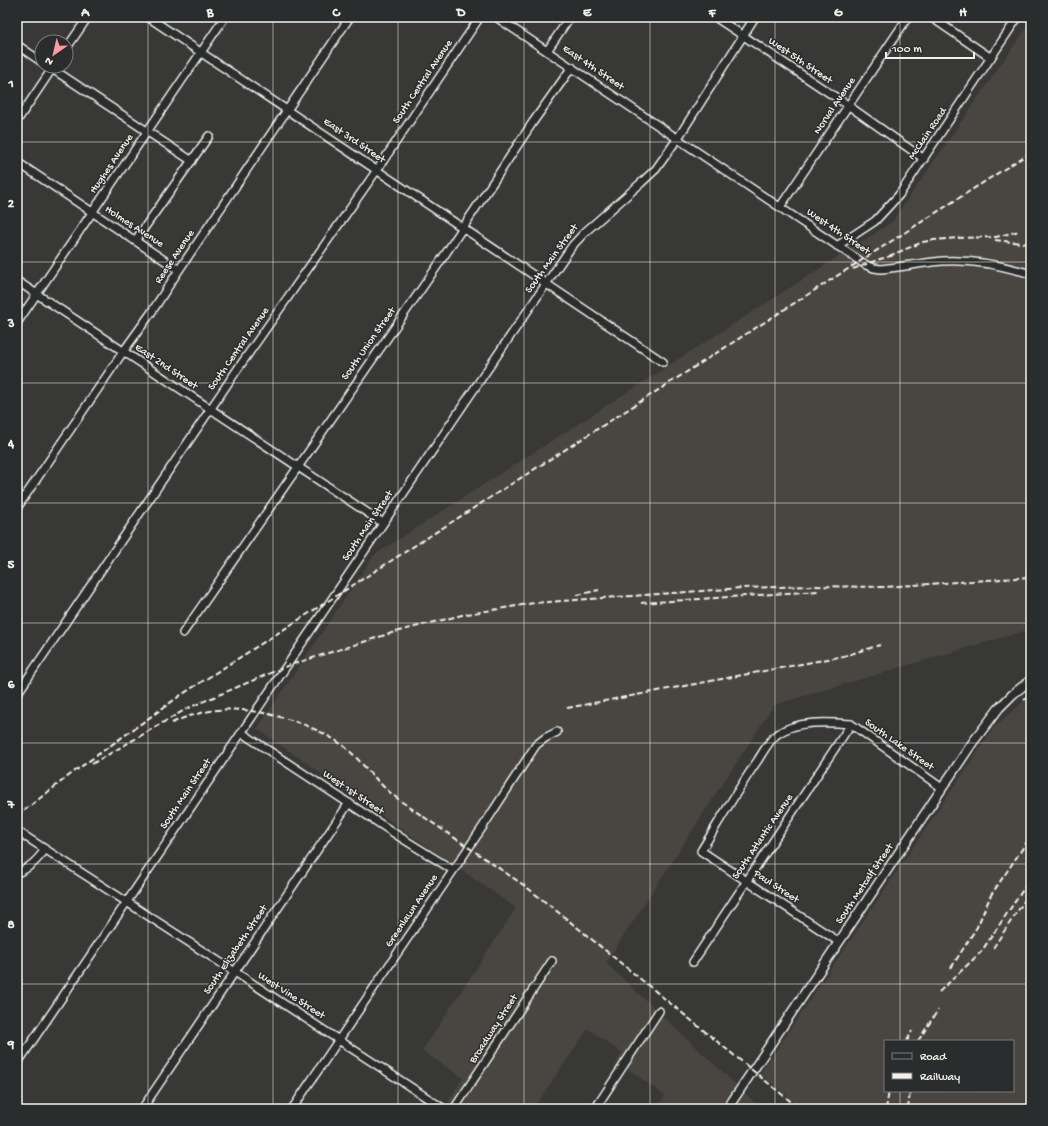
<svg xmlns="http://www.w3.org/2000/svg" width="1048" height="1126" font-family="'Gochi Hand',sans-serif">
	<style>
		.built { fill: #494541; fill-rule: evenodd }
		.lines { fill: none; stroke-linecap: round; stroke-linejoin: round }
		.minor-casing { stroke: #f4f1e8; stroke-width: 10 }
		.major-casing { stroke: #f4f1e8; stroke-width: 11 }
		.minor { stroke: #2a2d2e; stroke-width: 7 }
		.major { stroke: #2a2d2e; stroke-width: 8 }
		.rail { stroke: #f4f1e8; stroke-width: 2; stroke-dasharray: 6 3; stroke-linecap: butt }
		.grid { fill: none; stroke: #f4f1e8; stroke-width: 1; stroke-opacity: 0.55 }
		.labels { text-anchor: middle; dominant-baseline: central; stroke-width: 3; stroke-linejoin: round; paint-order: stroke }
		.street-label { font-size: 11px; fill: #f4f1e8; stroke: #2a2d2e }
		.neatline { fill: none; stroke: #f4f1e8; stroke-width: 1.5 }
		.grid-label { font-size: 13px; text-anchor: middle; font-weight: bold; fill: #f4f1e8 }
	</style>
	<rect width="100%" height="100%" fill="#383837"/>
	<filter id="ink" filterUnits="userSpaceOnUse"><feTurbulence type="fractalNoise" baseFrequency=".025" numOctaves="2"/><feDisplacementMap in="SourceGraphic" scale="8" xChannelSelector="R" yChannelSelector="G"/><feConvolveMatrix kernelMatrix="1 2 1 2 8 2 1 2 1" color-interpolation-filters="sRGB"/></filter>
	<g filter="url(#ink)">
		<path class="built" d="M1031 21V629L774 705 606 963 762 1109H657L665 1096 617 1061 622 1053 588 1029 533 1109H460L448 1101 463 1078 422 1051 516 908 257 729 374 555 892 222Z
			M1031 695V1109H803L760 1074 995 726ZM885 1041H1013V1091H885Z"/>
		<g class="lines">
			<defs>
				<path id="minor" d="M148 17 663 362
					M496 17 866 265 874 268 881 269C901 267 922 263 942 261 973 259 1002 265 1031 274
					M715 17 849 106 924 159
					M931 17 991 58
					M17 45 42 62
					M66 49 88 17
					M547 51 570 17
					M48 66 192 161
					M17 121 54 66
					M17 162 179 270
					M780 207 908 17
					M135 241 209 136
					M837 246 875 221 899 195 1018 17
					M17 281 383 523
					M17 323 225 17
					M17 508 123 352 151 313 179 270 350 17
					M183 633 438 265 533 122 572 67
					M17 694 237 370 377 170 480 17
					M242 733 400 837 453 870
					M17 831 235 972 444 1109
					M17 873C30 868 37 860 45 850
					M839 942 701 851C720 820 738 789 758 760 763 752 769 741 776 735 796 720 828 722 851 724L942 788
					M693 962 851 724
					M17 1064 485 373 572 246 585 232 641 183 656 169 678 138 755 17
					M142 1109 349 803
					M292 1109 482 828 536 745 545 738 557 732
					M454 1109 552 961
					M595 1109 659 1011"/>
				<path id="major" d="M727 1109 973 742 999 708 1013 694 1031 680"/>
			</defs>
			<use href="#minor" class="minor-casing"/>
			<use href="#major" class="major-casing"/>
			<use href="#minor" class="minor"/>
			<use href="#major" class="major"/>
			<path class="rail" d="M995 240 1031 244
				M889 256 923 242 933 240 958 238 996 237 1019 231
				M853 269 880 259 895 255
				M577 595 599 590
				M641 603 818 591
				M1024 700 1031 695
				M567 708 844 656 880 645
				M172 723C184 717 196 714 210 711 250 704 313 722 345 747 357 757 366 769 377 780 384 788 393 795 402 802L525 886 568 920 800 1109
				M92 764 188 708 287 666 395 632 462 615 534 603 742 588 811 586 885 587 1031 577
				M17 816 75 771 181 695 1031 152
				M993 948 1031 891
				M951 968 977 927 991 895 1031 836
				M939 992 981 952 1031 878
				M907 1041 912 1031
				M918 1041 938 1010
				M886 1109 889 1091
				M908 1109 910 1091"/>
		</g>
	</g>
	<path class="grid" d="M148 17V1109M273 17V1109M398 17V1109M524 17V1109M650 17V1109M775 17V1109M900 17V1041M17 142H1031M17 262H1031M17 383H1031M17 503H1031M17 623H1031M17 743H1031M17 864H1031M17 984H1031M900 1091V1109"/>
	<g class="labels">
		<g class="street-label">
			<text transform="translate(800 61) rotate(34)">West 5th Street</text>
			<text transform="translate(593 68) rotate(34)">East 4th Street</text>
			<text transform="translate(423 82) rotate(-56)">South Central Avenue</text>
			<text transform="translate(835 106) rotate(-56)">Norval Avenue</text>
			<text transform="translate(928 134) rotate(-56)">McClain Road</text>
			<text transform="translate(354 141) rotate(34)">East 3rd Street</text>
			<text transform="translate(112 164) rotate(-56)">Hughes Avenue</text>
			<text transform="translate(134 227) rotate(33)">Holmes Avenue</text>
			<text transform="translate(838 232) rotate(34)">West 4th Street</text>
			<text transform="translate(175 257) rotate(-56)">Reese Avenue</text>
			<text transform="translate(552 259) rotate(-54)">South Main Street</text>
			<text transform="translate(369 344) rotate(-55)">South Union Street</text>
			<text transform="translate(239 349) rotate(-55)">South Central Avenue</text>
			<text transform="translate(166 367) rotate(34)">East 2nd Street</text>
			<text transform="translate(368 526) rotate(-56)">South Main Street</text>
			<text transform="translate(899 745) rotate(35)">South Lake Street</text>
			<text transform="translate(353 793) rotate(34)">West 1st Street</text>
			<text transform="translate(186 794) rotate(-56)">South Main Street</text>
			<text transform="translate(763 837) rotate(-56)">South Atlantic Avenue</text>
			<text transform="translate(865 884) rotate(-56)">South Metcalf Street</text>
			<text transform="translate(776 887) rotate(33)">Paul Street</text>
			<text transform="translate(412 911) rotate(-56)">Greenlawn Avenue</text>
			<text transform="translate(236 950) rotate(-56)">South Elizabeth Street</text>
			<text transform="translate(291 996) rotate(33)">West Vine Street</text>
			<text transform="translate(494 1029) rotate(-57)">Broadway Street</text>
		</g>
	</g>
	<rect width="1048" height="1126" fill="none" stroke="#2a2d2e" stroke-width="44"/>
	<rect x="884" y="1040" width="130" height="52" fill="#2a2d2e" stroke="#7b7b78"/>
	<rect x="892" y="1053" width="20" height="6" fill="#2a2d2e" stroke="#7b7b78"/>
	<text x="920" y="1060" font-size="12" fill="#f4f1e8">Road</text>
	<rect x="892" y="1073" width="20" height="6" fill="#f4f1e8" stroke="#7b7b78"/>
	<text x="920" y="1080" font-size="12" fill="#f4f1e8">Railway</text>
	<g transform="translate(54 54) rotate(214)"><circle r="19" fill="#2a2d2e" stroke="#7b7b78"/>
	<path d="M0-3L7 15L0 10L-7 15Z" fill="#ff9aa2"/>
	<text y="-6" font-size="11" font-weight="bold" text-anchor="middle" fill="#f4f1e8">N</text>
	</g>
	<path d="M886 52v6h88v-6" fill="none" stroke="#f4f1e8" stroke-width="2"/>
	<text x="892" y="52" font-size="12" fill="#f4f1e8" stroke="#2a2d2e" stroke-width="3" paint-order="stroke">100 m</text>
	<rect x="22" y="22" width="1004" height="1082" class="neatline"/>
	<g class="grid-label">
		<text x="85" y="16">A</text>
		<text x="210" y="16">B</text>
		<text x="336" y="16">C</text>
		<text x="461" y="16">D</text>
		<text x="587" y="16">E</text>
		<text x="712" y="16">F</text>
		<text x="838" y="16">G</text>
		<text x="963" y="16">H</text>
		<text x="11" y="87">1</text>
		<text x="11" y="207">2</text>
		<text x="11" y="327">3</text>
		<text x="11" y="447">4</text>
		<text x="11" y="568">5</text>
		<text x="11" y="688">6</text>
		<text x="11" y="808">7</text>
		<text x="11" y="928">8</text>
		<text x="11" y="1048">9</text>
	</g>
</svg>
